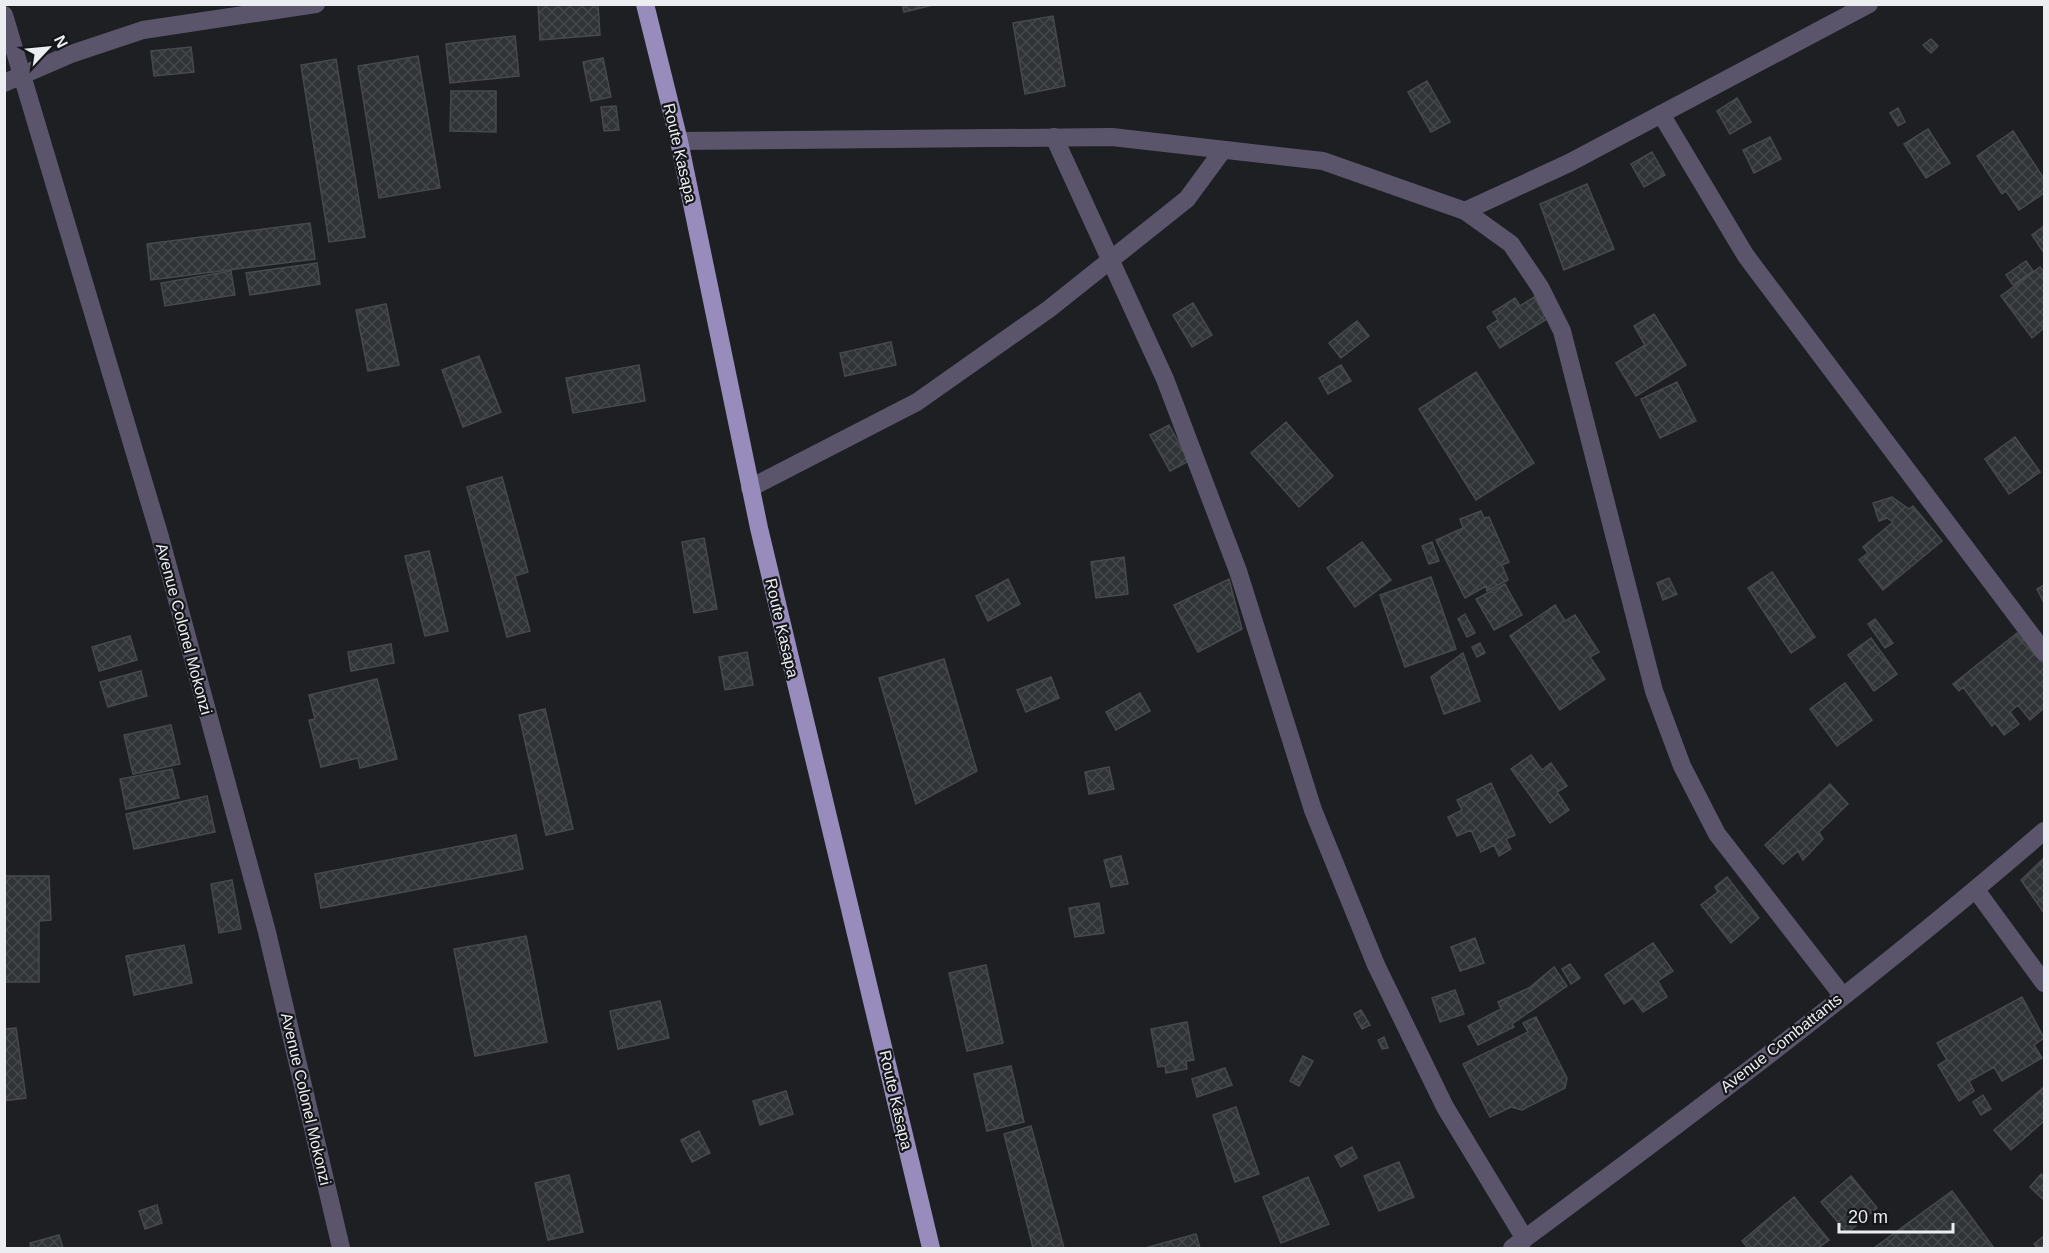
<svg xmlns="http://www.w3.org/2000/svg" width="2049" height="1253" font-family="Helvetica,sans-serif">
	<style>
		.building { fill: url(#building-cross-hatch); stroke: #464a4d; stroke-width: 1.5 }
		.lines { fill: none; stroke-linecap: round; stroke-linejoin: round }
		.minor { stroke: #5b556c; stroke-width: 18 }
		.major { stroke: #978cbb; stroke-width: 18 }
		.labels { text-anchor: middle; dominant-baseline: central; stroke-width: 4.5; stroke-linejoin: round; paint-order: stroke }
		.street-label { font-size: 16px; fill: #ecedf0; stroke: #141619 }
	</style>
	<defs>
		<pattern id="building-cross-hatch" width="8" height="8" patternUnits="userSpaceOnUse" patternTransform="scale(1.5)"><rect width="8" height="8" fill="#303437"/><path d="M0 0l8 8M0 8l8-8" fill="none" stroke="#44484a"/></pattern>
	</defs>
	<rect width="100%" height="100%" fill="#1d1f22"/>
	<path class="building" d="M538 4H598L600 35 540 40Z
		M902 4H937L904 12Z
		M1053 16 1065 86 1025 94 1013 23Z
		M515 36 519 76 450 83 446 44Z
		M1931 39 1938 46 1931 53 1923 45Z
		M191 47 194 72 154 76 151 51Z
		M418 56 440 188 379 198 358 66Z
		M603 58 611 97 591 101 583 62Z
		M336 59 365 237 329 242 301 65Z
		M1427 81 1450 122 1431 132 1408 92Z
		M451 91H496V132L450 131Z
		M1737 98 1751 122 1730 134 1717 111Z
		M616 106 619 130 604 131 601 107Z
		M1898 108 1905 122 1898 126 1890 113Z
		M1928 129 1950 163 1926 178 1904 144Z
		M2013 131 2044 179V193L2019 210 2006 191 2002 194 1977 156Z
		M1770 137 1781 159 1754 173 1743 150Z
		M1652 152 1665 175 1644 187 1631 164Z
		M1587 184 1614 249 1564 270 1540 204Z
		M310 223 315 259 151 280 147 244Z
		M2044 226V253L2032 235Z
		M2026 261 2033 271 2013 285 2006 275Z
		M317 263 320 284 250 295 246 273Z
		M2040 267 2044 272V328L2032 338 2001 296Z
		M231 271 235 295 165 306 161 283Z
		M1534 297 1547 319 1500 348 1487 327 1498 320 1493 312 1515 298 1520 306Z
		M1193 303 1212 335 1192 347 1173 315Z
		M386 304 399 365 368 371 356 310Z
		M1654 314 1686 365 1636 396 1616 363 1645 345 1634 326Z
		M1357 321 1369 336 1341 358 1329 343Z
		M891 342 896 365 845 376 840 353Z
		M479 356 501 412 463 427 442 370Z
		M639 365 645 401 573 413 566 378Z
		M1341 365 1351 381 1328 394 1319 378Z
		M1476 372 1534 463 1476 500 1419 409Z
		M1677 382 1696 421 1660 438 1641 399Z
		M1286 422 1333 476 1299 507 1251 453Z
		M1169 425 1189 461 1170 471 1150 435Z
		M2015 437 2040 472 2009 494 1985 459Z
		M502 477 528 572 515 576 530 631 507 637 467 487Z
		M1892 497 1909 509 1913 506 1942 541 1883 590 1859 560 1868 553 1863 547 1893 522 1887 518 1879 521 1873 503Z
		M1481 511 1484 518 1489 517 1509 562 1502 565 1508 580 1487 591 1486 586 1465 598 1436 540 1463 528 1460 519Z
		M704 538 717 609 694 613 682 542Z
		M1362 542 1391 580 1355 607 1327 568Z
		M1432 542 1439 561 1429 564 1422 546Z
		M429 551 448 631 425 636 405 556Z
		M1124 557 1128 594 1096 598 1091 562Z
		M1772 572 1815 637 1791 653 1748 588Z
		M1431 577 1456 649 1405 667 1380 595Z
		M1669 578 1677 594 1663 600 1657 583Z
		M1008 579 1020 604 988 621 976 596Z
		M1229 579 1242 629 1198 652 1174 605Z
		M1505 584 1522 615 1494 630 1476 599Z
		M2044 585V603L2037 589Z
		M1555 605 1565 621 1575 615 1599 652 1590 657 1605 679 1560 710 1510 636Z
		M1465 614 1475 633 1467 637 1458 619Z
		M1875 619 1893 643 1885 648 1868 624Z
		M2017 633 2022 640 2025 637 2044 663V708L2030 720 2018 705 2010 712 2019 724 2004 735 1995 723 1992 726 1963 687 1959 691 1953 684Z
		M130 636 137 660 99 671 92 647Z
		M1871 638 1897 674 1874 691 1848 655Z
		M1480 643 1485 653 1477 657 1472 647Z
		M391 644 394 663 351 671 348 652Z
		M747 652 753 685 725 690 719 657Z
		M1463 653 1480 701 1444 714 1431 677Z
		M944 659 977 771 916 804 879 678Z
		M141 671 147 696 108 707 100 682Z
		M1051 677 1059 698 1026 712 1017 690Z
		M377 679 397 759 360 768 358 758 321 767 309 720 315 719 309 695Z
		M1845 683 1872 720 1837 746 1810 709Z
		M1140 693 1150 711 1116 730 1106 712Z
		M545 709 573 829 546 835 519 715Z
		M171 725 180 764 133 774 124 735Z
		M1531 755 1542 770 1551 763 1567 786 1557 792 1569 810 1550 823 1511 769Z
		M1109 767 1114 789 1089 794 1085 772Z
		M172 769 179 798 126 809 120 779Z
		M1491 783 1515 835 1506 839 1511 849 1499 856 1494 845 1481 852 1471 830 1457 836 1448 817 1462 810 1457 800Z
		M1830 784 1848 804 1819 832 1823 839 1803 860 1798 851 1783 864 1765 845Z
		M207 796 215 832 134 849 126 814Z
		M516 835 523 869 321 908 315 874Z
		M1121 856 1128 884 1111 887 1104 860Z
		M2044 858V913L2021 880Z
		M4 876H49L51 920 39 921V982H4Z
		M1727 877 1759 918 1731 943 1701 905 1718 892 1715 887Z
		M232 880 241 929 219 933 211 884Z
		M1099 903 1104 933 1075 937 1069 908Z
		M526 936 547 1042 475 1056 454 949Z
		M1475 938 1484 963 1460 971 1451 947Z
		M1653 943 1673 971 1658 981 1667 997 1643 1012 1633 998 1624 1004 1605 975Z
		M184 945 192 983 134 995 126 956Z
		M1570 964 1580 978 1571 984 1562 969Z
		M986 965 1003 1043 967 1051 949 973Z
		M1554 967 1567 986 1512 1024 1514 1027 1478 1045 1468 1026 1501 1009 1498 1002 1529 988Z
		M1455 990 1464 1014 1440 1022 1432 998Z
		M2022 997 2044 1038 2034 1045 2042 1058 2002 1081 1994 1067 1969 1081 1974 1091 1959 1101 1938 1065 1947 1060 1937 1043Z
		M660 1001 669 1038 618 1049 610 1011Z
		M1361 1010 1370 1025 1362 1029 1354 1014Z
		M1536 1017 1567 1078 1565 1088 1522 1110 1511 1107 1490 1117 1463 1064 1528 1032 1523 1023Z
		M1187 1022 1194 1060 1186 1061 1187 1069 1166 1073 1165 1066 1158 1067 1151 1029Z
		M16 1028 26 1098 4 1101V1029Z
		M1384 1037 1388 1048 1382 1049 1378 1040Z
		M1303 1056 1313 1061 1299 1086 1290 1081Z
		M1011 1066 1024 1122 987 1131 974 1074Z
		M1225 1068 1232 1085 1197 1097 1192 1079Z
		M2044 1087V1121L2011 1150 1994 1130Z
		M786 1091 793 1114 760 1125 753 1101Z
		M1983 1095 1991 1109 1981 1115 1973 1102Z
		M1236 1107 1259 1174 1235 1182 1213 1115Z
		M1031 1126 1064 1248H1033L1004 1134Z
		M699 1131 710 1153 692 1162 681 1140Z
		M1352 1147 1357 1158 1341 1167 1335 1156Z
		M1399 1162 1414 1197 1379 1211 1364 1176Z
		M2041 1174 2044 1177V1200L2030 1187Z
		M569 1175 583 1232 548 1240 535 1183Z
		M1851 1176 1877 1208 1847 1233 1821 1202Z
		M1308 1177 1329 1224 1281 1243 1263 1197Z
		M1952 1191 1994 1248H1874Z
		M1794 1197 1829 1240 1818 1248H1748L1742 1241Z
		M157 1205 162 1223 145 1229 139 1211Z
		M1196 1234 1200 1248H1145Z
		M59 1235 63 1248H31L30 1243Z
		M2044 1236V1248H2038L2034 1244Z"/>
	<g class="lines">
		<path class="minor" d="M4 15 160 537 267 932 341 1248
			M4 83 71 54 143 30 316 4
			M1661 114 1746 256 2044 652
			M1054 137 1165 379 1238 571 1313 810 1376 965 1445 1107 1525 1239
			M679 141 1112 137 1323 161 1465 211 1511 244 1540 287 1562 331 1654 691 1682 766 1717 834 1842 995
			M1465 211 1569 163 1869 4
			M750 488 917 402 1049 309 1187 199 1223 150
			M1976 890 2044 983
			M1512 1248C1693 1114 1874 978 2044 831"/>
		<path class="major" d="M645 4 679 141 759 528 931 1248"/>
	</g>
	<g class="labels">
		<g class="street-label">
			<text transform="translate(680 153) rotate(77)">Route Kasapa</text>
			<text transform="translate(782 628) rotate(77)">Route Kasapa</text>
			<text transform="translate(184 629) rotate(75)">Avenue Colonel Mokonzi</text>
			<text transform="translate(1781 1043) rotate(-38)">Avenue Combattants</text>
			<text transform="translate(306 1099) rotate(77)">Avenue Colonel Mokonzi</text>
			<text transform="translate(896 1100) rotate(77)">Route Kasapa</text>
		</g>
	</g>
	<rect width="2049" height="1253" fill="none" stroke="#ecedf0" stroke-width="12"/>
	<g transform="translate(48 48) rotate(64)" stroke="#141619" stroke-width="4.5" paint-order="stroke">
	<path d="M0-4.5L10 22L0 15L-10 22Z" fill="#ecedf0"/>
	<text y="-9" font-size="16" font-weight="bold" text-anchor="middle" fill="#ecedf0">N</text>
	</g>
	<path d="M1839 1223v9h114v-9" fill="none" stroke="#ecedf0" stroke-width="3"/>
	<text x="1848" y="1223" font-size="18" fill="#ecedf0" stroke="#141619" stroke-width="4.5" paint-order="stroke">20 m</text>
</svg>
